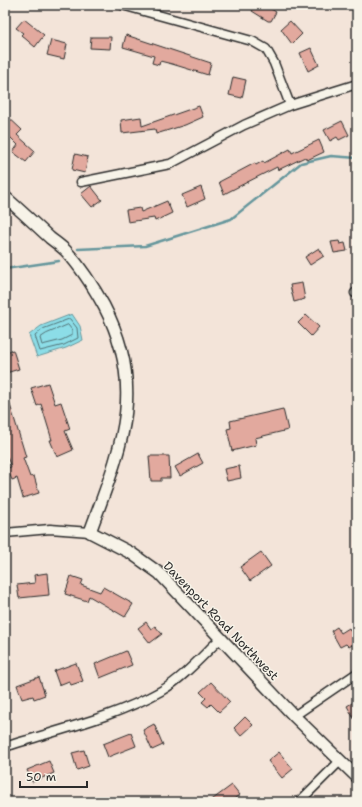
<svg xmlns="http://www.w3.org/2000/svg" width="362" height="807" font-family="'Shantell Sans',sans-serif">
	<style>
		.water { fill: #8cdde7; stroke: #65969c }
		.lines { fill: none; stroke-linecap: round; stroke-linejoin: round }
		.shore { stroke: #527276; stroke-width: 1 }
		.stream { stroke: #65969c; stroke-width: 2.5 }
		.building { fill: #e2a99e; stroke: #2b2b2b }
		.street-casing { stroke: #2b2b2b; stroke-width: 11 }
		.secondary-casing { stroke: #2b2b2b; stroke-width: 14 }
		.street { stroke: #f7f3e8; stroke-width: 8 }
		.secondary { stroke: #f7f3e8; stroke-width: 11 }
		.labels { text-anchor: middle; dominant-baseline: central; stroke-width: 3; stroke-linejoin: round; paint-order: stroke }
		.street-label { font-size: 12px; fill: #2b2b2b; stroke: #f7f3e8 }
	</style>
	<rect width="100%" height="100%" fill="#f3e4d9"/>
	<filter id="ink" filterUnits="userSpaceOnUse"><feTurbulence type="fractalNoise" baseFrequency=".025" numOctaves="2"/><feDisplacementMap in="SourceGraphic" scale="8" xChannelSelector="R" yChannelSelector="G"/><feConvolveMatrix kernelMatrix="1 2 1 2 8 2 1 2 1" color-interpolation-filters="sRGB"/></filter>
	<g filter="url(#ink)">
		<path class="water" d="M72 314 80 326 83 340 66 348 37 357 29 335 41 326Z"/>
		<g class="lines">
			<path class="shore" d="M70 319 77 328 78 338 64 345 40 351 35 336 43 329Z
				M68 325 72 330V335L62 340 42 345 40 338 46 334Z"/>
			<path class="stream" d="M78 249 145 246 231 219 301 163 331 156 357 158
				M5 269 59 261"/>
		</g>
		<path class="building" d="M255 5H265L276 12 271 21H268L252 11Z
			M24 19 44 35 35 47 21 35 23 33 16 28Z
			M290 21 302 34 292 44 281 29Z
			M126 35 211 63 208 75 172 64 160 61 159 65 152 63 154 56 123 47Z
			M91 37H111L110 49 90 48Z
			M51 40 67 44 64 59 47 55Z
			M311 48 319 65 308 71 300 53Z
			M233 77 246 80 242 98 229 95Z
			M199 106 203 117 185 125 156 134 155 129 122 133 121 120 141 117 142 126Z
			M5 114 22 130 17 135 35 151 26 162 13 152 18 145 5 132Z
			M342 121 349 135 339 140 337 137 330 141 324 130Z
			M319 140 324 152 307 160 305 157 278 170 277 167 224 194 219 182 255 163 256 165 263 161 264 163 290 149 292 153Z
			M75 154 88 157 85 173 72 170Z
			M91 186 102 200 92 207 81 194Z
			M201 187 205 199 187 207 182 195Z
			M167 201 172 213 155 221 154 218 128 222 126 210 140 208 141 212Z
			M339 241 340 244 345 243 347 251 334 253 331 242Z
			M319 248 324 256 310 265 305 257Z
			M302 283 305 299 294 302 290 285Z
			M306 315 319 327 311 336 298 323Z
			M13 350 19 369 6 373 5 352Z
			M48 383 55 404 61 402 70 429 65 431 73 450 57 457 50 440H52L41 404 37 406 31 388Z
			M7 395 26 457 23 458 30 477 34 476 39 493 23 498 17 478 12 480 7 468 11 467 5 452V396Z
			M283 409 288 430 255 438 256 445 232 451 227 429 231 428 230 421Z
			M198 454 203 463 180 476 175 467Z
			M149 456H169L170 478H161V481H151Z
			M239 466 241 478 227 481 224 469Z
			M261 552 271 566 250 581 240 567Z
			M47 573 49 595 19 598 17 585 35 583 34 575Z
			M71 576 83 580 81 585 100 592 103 587 133 604 125 617 89 596 87 601 65 594Z
			M146 622 151 629 155 626 162 634 150 643 138 628Z
			M337 627 341 633 349 628 357 642 349 647 346 644 340 647 331 631Z
			M126 651 132 665 100 678 95 664Z
			M76 663 83 681 71 685 69 681 59 685 54 671Z
			M39 677 45 695 34 699 33 696 22 699 17 685Z
			M211 682 230 702 219 712 211 704 208 707 202 702 206 698 200 692Z
			M357 700V724L347 706Z
			M245 717 253 725 241 736 234 728Z
			M154 724 163 745 152 750 143 730Z
			M131 733 136 746 108 757 103 744Z
			M84 750 89 766 77 770 72 753Z
			M279 752 293 769 282 778 268 761Z
			M49 761 54 773 32 782 27 770Z
			M232 785 240 795 231 802H209Z"/>
		<g class="lines">
			<defs>
				<path id="street" d="M122 5 252 41 266 49 274 63 290 105
					M81 182 170 164 244 125 290 105 357 84
					M355 293 357 294
					M5 533 50 529 90 532
					M294 716 357 673
					M5 747C57 730 113 718 161 691 183 678 202 656 221 638
					M299 802 340 761"/>
				<path id="secondary" d="M5 197C20 210 35 224 50 238 55 242 61 246 66 251 80 266 94 288 104 306 148 390 120 450 90 532L131 553 159 573 294 716 357 777"/>
			</defs>
			<use href="#street" class="street-casing"/>
			<use href="#secondary" class="secondary-casing"/>
			<use href="#street" class="street"/>
			<use href="#secondary" class="secondary"/>
		</g>
	</g>
	<g class="labels">
		<g class="street-label">
			<text transform="translate(221 621) rotate(46)">Davenport Road Northwest</text>
		</g>
	</g>
	<rect width="362" height="807" fill="none" stroke="#f7f3e8" stroke-width="20"/>
	<rect x="10" y="10" width="342" height="787" fill="none" stroke="#2b2b2b" stroke-width="1.5" filter="url(#ink)"/>
	<path d="M20 781v6h67v-6" fill="none" stroke="#2b2b2b" stroke-width="2"/>
	<text x="26" y="781" font-size="12" fill="#2b2b2b" stroke="#f7f3e8" stroke-width="3" paint-order="stroke">50 m</text>
</svg>
